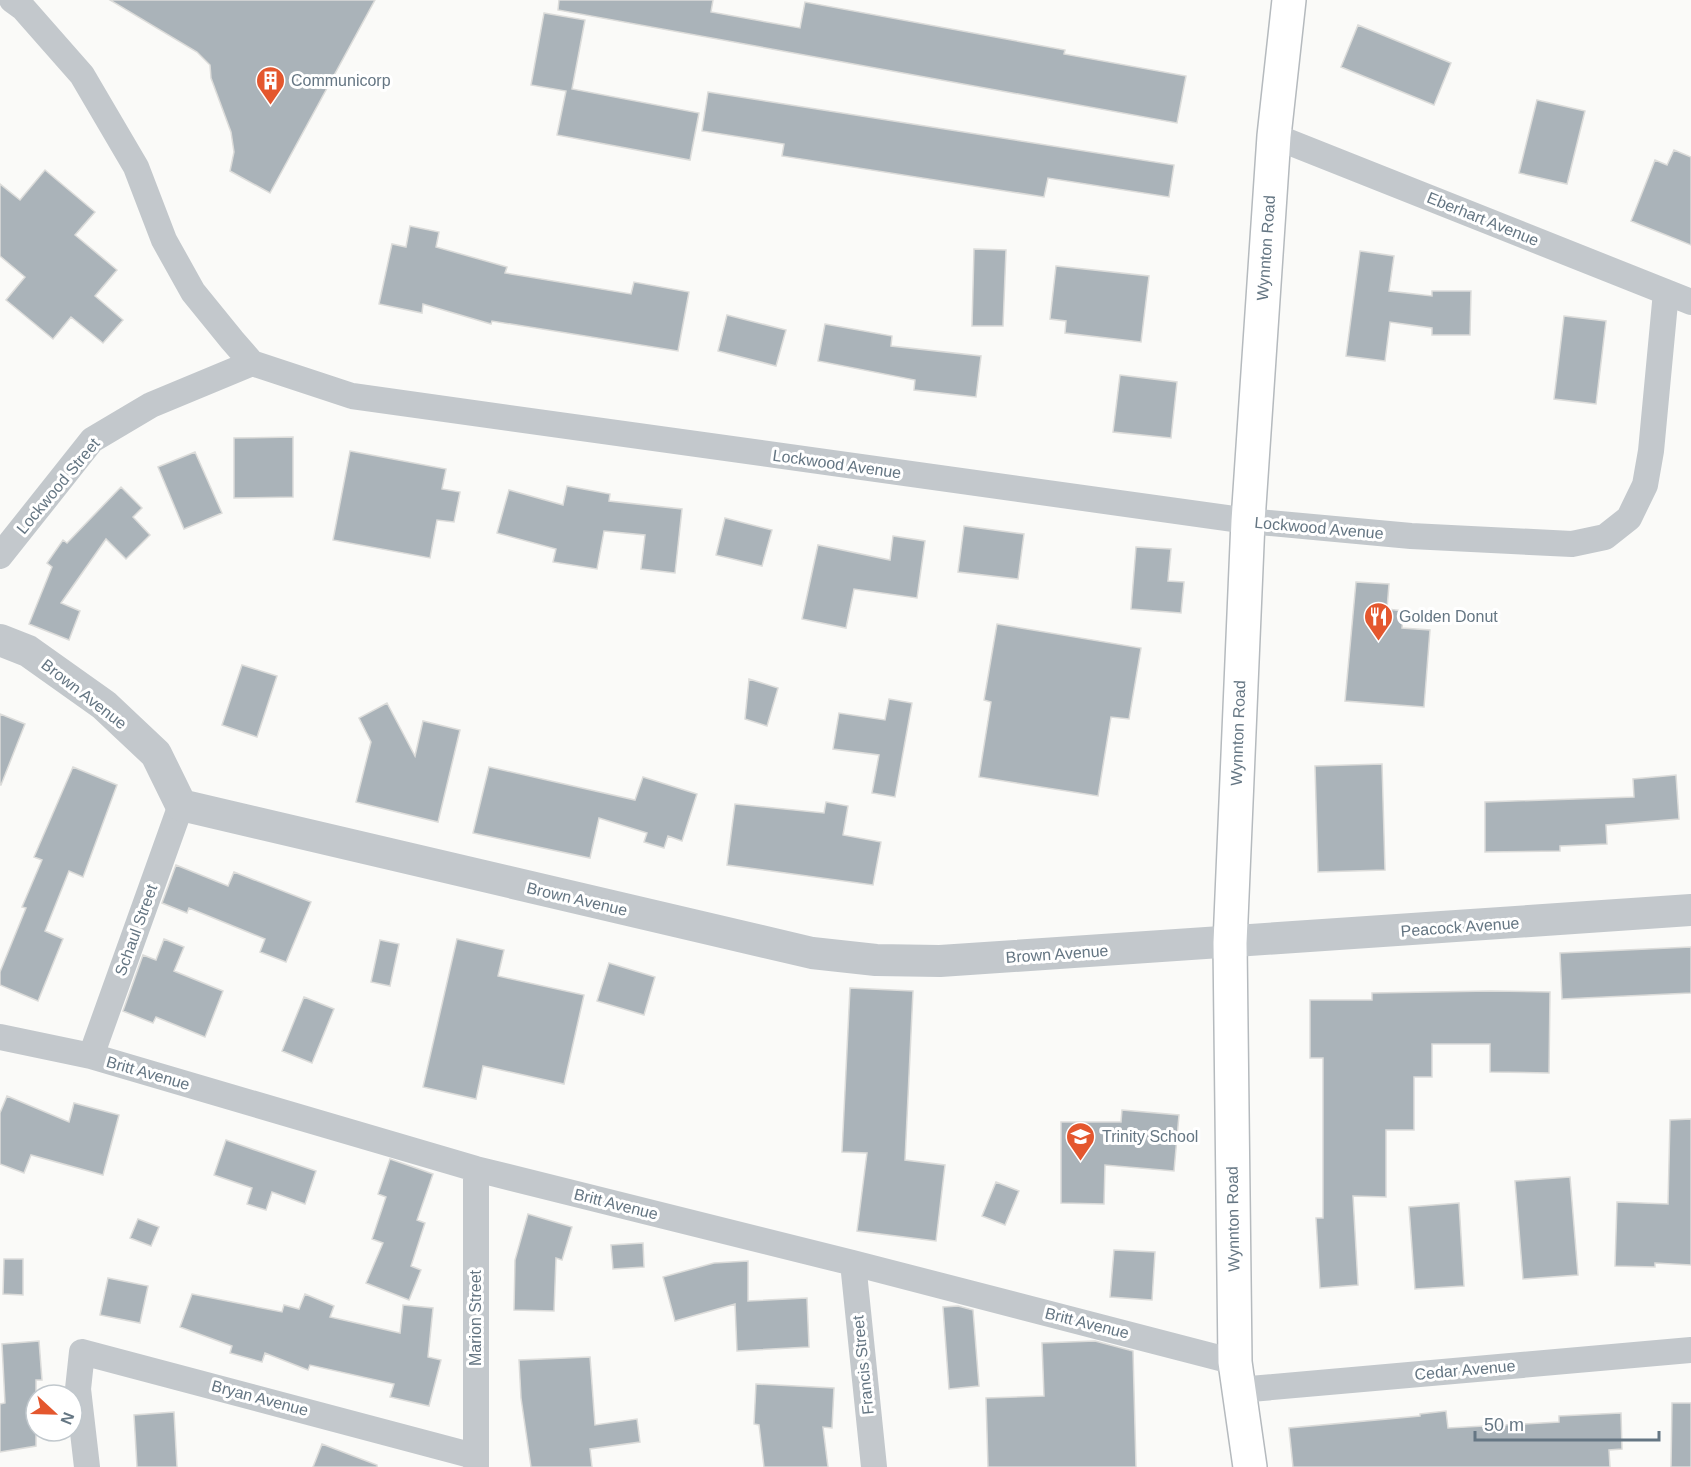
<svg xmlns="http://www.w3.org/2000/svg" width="1691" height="1467" font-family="Arial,sans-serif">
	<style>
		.building { fill: #aab3b9; stroke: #dcdcda; stroke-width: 1.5 }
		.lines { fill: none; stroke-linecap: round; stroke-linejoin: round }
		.primary-casing { stroke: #b5babe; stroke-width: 36 }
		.minor { stroke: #c3c8cc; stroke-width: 26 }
		.tertiary { stroke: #c3c8cc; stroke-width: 32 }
		.primary { stroke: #fff; stroke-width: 33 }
		.labels { text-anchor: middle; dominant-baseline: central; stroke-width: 6; stroke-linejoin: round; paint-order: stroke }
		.poi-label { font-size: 16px; fill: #657683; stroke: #fff; text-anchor: start }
		.street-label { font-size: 16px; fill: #657683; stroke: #fff }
	</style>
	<rect width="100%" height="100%" fill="#fafaf8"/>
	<path class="building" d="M110 0H375L270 193 230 171 234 152 231 132 211 78 210 65 197 52Z
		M559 0H713L711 12 800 28 805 2 1065 50 1064 54 1186 76 1177 123 558 10Z
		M544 13 585 20 572 89 699 113 690 160 557 135 566 91 531 85Z
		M1358 25 1451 63 1434 105 1341 67Z
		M708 92 1174 165 1169 197 1048 178 1044 197 782 156 784 144 702 131Z
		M1537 100 1585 111 1567 184 1519 173Z
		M1674 150 1691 157V245L1631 221 1655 160 1667 165Z
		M45 170 95 212 75 235 117 270 95 296 123 320 103 343 71 317 53 339 6 300 25 277 0 256V184L20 200Z
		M410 226 439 232 436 247 507 267 505 273 631 294 634 282 689 292 678 351 492 321 491 324 423 304 422 313 379 304 392 244 406 247Z
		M974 249 1006 250 1003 326H972Z
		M1360 251 1394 256 1389 291 1432 296V291H1471L1470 335H1432V328L1390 322 1385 361 1346 356Z
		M1056 266 1149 276 1141 342 1065 333 1066 321 1050 319Z
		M727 315 786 330 776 366 718 351Z
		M1564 316 1606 321 1596 404 1554 399Z
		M825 324 892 336 891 346 981 356 976 397 914 390 915 380 818 361Z
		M1120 375 1177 382 1171 438 1113 432Z
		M293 437V497L234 498V438Z
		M350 451 446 469 442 489 460 492 454 522 437 520 430 558 333 540Z
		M195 452 222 513 184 529 158 467Z
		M567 486 610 494 609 501 682 509 675 573 641 569 645 535 604 531 597 569 553 562 556 549 497 533 509 490 563 505Z
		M121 487 142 508 133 517 150 535 126 559 106 539 61 603 80 611 69 640 29 624 52 567 47 563 63 540 67 543Z
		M725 518 772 530 762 566 716 555Z
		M964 526 1024 534 1018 579 958 572Z
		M893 536 925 541 917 598 854 589 846 628 802 619 818 545 890 560Z
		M1136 547 1171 549 1168 581 1184 582 1181 613 1131 609Z
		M1356 582 1389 584 1387 609 1404 611 1402 628 1430 630 1424 707 1345 701Z
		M997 624 1141 648 1129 719 1111 717 1098 796 979 777 991 702 984 700Z
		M242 665 277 676 257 737 222 725Z
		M749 679 778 688 767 726 745 719Z
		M889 699 912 703 895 797 872 793 879 755 833 749 839 713 885 720Z
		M387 703 415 756 423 721 460 730 438 822 356 802 371 742 359 718Z
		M0 714 25 724 1 785H0Z
		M1382 764 1385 870 1318 872 1315 766Z
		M73 767 117 785 83 877 69 871 45 931 63 939 38 1001 0 985V972L26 908 22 907 42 860 34 857Z
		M489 767 635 800 643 777 697 794 682 841 668 836 664 848 644 842 647 833 599 818 590 858 473 833Z
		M1676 775 1679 819 1606 825 1607 844 1560 846V851L1485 852V802L1634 797 1633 779Z
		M826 802 848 806 843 835 881 842 873 885 727 865 735 804 824 813Z
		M176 865 228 886 234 872 311 902 286 962 260 952 265 939 189 908 187 913 162 903Z
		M164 939 184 947 174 971 223 991 205 1037 156 1017 153 1023 123 1011 143 955 156 960Z
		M457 939 504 950 498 976 584 995 564 1084 483 1066 476 1099 423 1087Z
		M380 940 399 944 390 986 371 982Z
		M1691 947V993L1562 999 1560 953Z
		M609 963 655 977 644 1015 597 1001Z
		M850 988 913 991 905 1160 945 1165 936 1241 857 1231 867 1153 842 1152Z
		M1491 991 1550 992 1549 1073 1490 1072V1044H1432V1077H1414V1130H1386V1197L1353 1196 1358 1285 1320 1288 1316 1218H1323V1058H1310V1000H1372V993Z
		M304 997 334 1009 312 1063 282 1051Z
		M7 1096 69 1122 74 1103 119 1115 103 1175 31 1155 24 1173 0 1164V1113Z
		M1122 1110 1179 1115 1174 1171 1105 1165 1104 1204 1061 1203V1122H1121Z
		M1691 1119V1265L1655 1263V1267L1615 1266 1617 1202 1668 1204 1670 1120Z
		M226 1140 316 1171 305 1204 272 1192 266 1210 247 1204 252 1188 214 1175Z
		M390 1159 433 1174 417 1220 425 1223 411 1266 421 1270 409 1300 366 1283 383 1243 372 1239 386 1197 378 1194Z
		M1570 1177 1578 1275 1523 1279 1515 1181Z
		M996 1182 1019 1191 1005 1225 982 1216Z
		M1459 1203 1464 1286 1415 1289 1409 1207Z
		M528 1214 572 1227 562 1260 556 1258 554 1311 514 1310 515 1260Z
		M138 1219 159 1227 151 1246 130 1238Z
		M643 1243 644 1267 613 1269 611 1245Z
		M1114 1250 1155 1252 1152 1300 1110 1297Z
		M4 1259H23V1295L3 1294Z
		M748 1261V1301L807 1298 809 1347 737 1351 735 1304 675 1321 663 1277 714 1263Z
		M108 1278 148 1286 140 1323 100 1315Z
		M192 1294 282 1312 284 1305 299 1309 305 1294 334 1306 330 1317 400 1333 403 1305 433 1308 428 1357 441 1360 429 1406 390 1397 394 1384 310 1365 308 1370 265 1353 262 1362 230 1353 232 1346 180 1327Z
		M958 1306 973 1310 979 1386 949 1389 943 1307Z
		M39 1341 42 1380H36V1446L0 1452V1404L5 1403 2 1344Z
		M1095 1341 1133 1351 1136 1467H988L986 1398 1044 1396 1042 1343Z
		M590 1357 595 1425 637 1419 640 1442 590 1449 592 1467H531L521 1398 519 1360Z
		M756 1384 834 1388 832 1428 823 1427 828 1467H764L759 1425 754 1424Z
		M1672 1403H1691V1467H1671Z
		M1446 1411 1448 1428 1559 1422V1416L1621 1413 1622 1449 1609 1450 1610 1467H1293L1289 1428 1420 1416V1414Z
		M174 1412 177 1467H137L134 1415Z
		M322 1444 377 1465V1467H313Z"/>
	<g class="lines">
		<defs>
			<path id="primary" d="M1250 1467 1235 1362 1230 943 1248 521 1274 136 1289 0"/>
		</defs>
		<use href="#primary" class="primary-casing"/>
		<path class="minor" d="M12 0 23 8 82 75 136 167 164 240 193 292 232 340 252 363 352 396 1248 521 1411 536 1572 544 1605 537 1629 518 1645 485 1651 451 1666 292
			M1274 136 1691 302
			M0 556 92 440 151 405 252 363
			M0 1037 91 1056 476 1169 853 1263 1235 1362
			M91 1056 181 805
			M476 1169V1467
			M853 1263 874 1467
			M1239 1390 1691 1350
			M87 1467 78 1389 82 1352 474 1456"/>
		<path class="tertiary" d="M0 640 28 651 104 705 156 754 181 805 812 953 876 960 940 961 1691 910"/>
		<use href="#primary" class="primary"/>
	</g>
	<defs>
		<symbol id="building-pin" viewBox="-11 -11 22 30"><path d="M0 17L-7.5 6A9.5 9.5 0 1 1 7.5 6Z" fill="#e4572e" stroke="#fff"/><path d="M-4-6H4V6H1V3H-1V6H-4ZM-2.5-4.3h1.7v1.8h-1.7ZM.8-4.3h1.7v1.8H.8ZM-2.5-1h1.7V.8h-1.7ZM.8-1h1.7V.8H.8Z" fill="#fff"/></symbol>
		<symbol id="restaurant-pin" viewBox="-11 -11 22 30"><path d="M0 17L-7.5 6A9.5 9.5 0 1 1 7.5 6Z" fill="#e4572e" stroke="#fff"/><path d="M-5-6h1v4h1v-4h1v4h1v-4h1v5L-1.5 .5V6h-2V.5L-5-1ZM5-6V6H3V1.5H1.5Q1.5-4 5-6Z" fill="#fff"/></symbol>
		<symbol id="school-pin" viewBox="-11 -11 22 30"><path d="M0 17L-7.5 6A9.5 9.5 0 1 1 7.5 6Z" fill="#e4572e" stroke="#fff"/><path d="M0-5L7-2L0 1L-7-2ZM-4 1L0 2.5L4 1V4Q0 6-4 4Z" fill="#fff"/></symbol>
	</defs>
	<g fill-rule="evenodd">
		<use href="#building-pin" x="254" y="64" width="33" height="45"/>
		<use href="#restaurant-pin" x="1362" y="600" width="33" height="45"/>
		<use href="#school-pin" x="1064" y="1120" width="33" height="45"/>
	</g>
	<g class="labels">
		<g class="poi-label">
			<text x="291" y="80">Communicorp</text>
			<text x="1399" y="616">Golden Donut</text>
			<text x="1102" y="1136">Trinity School</text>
		</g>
		<g class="street-label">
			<text transform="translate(1483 219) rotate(22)">Eberhart Avenue</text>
			<text transform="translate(1266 248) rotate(-86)">Wynnton Road</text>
			<text transform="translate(837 464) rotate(8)">Lockwood Avenue</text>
			<text transform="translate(58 486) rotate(-50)">Lockwood Street</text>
			<text transform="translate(1319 528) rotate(5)">Lockwood Avenue</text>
			<text transform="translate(84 694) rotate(38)">Brown Avenue</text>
			<text transform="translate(1238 733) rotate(-88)">Wynnton Road</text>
			<text transform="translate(577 899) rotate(13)">Brown Avenue</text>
			<text transform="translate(1460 927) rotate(-4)">Peacock Avenue</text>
			<text transform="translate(136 930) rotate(-70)">Schaul Street</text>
			<text transform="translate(1057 954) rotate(-4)">Brown Avenue</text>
			<text transform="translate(148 1073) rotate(16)">Britt Avenue</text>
			<text transform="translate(616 1204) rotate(14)">Britt Avenue</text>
			<text transform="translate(1233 1219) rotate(-91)">Wynnton Road</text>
			<text transform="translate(475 1318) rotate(-90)">Marion Street</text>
			<text transform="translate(1087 1323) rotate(14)">Britt Avenue</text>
			<text transform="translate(863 1365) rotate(-96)">Francis Street</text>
			<text transform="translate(1465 1370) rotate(-5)">Cedar Avenue</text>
			<text transform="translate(260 1398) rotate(15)">Bryan Avenue</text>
		</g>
	</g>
	<g transform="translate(54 1413) rotate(112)"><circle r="28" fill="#ffffff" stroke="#c1c8cd" stroke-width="1.5"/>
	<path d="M0-4.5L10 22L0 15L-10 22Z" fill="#e4572e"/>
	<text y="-9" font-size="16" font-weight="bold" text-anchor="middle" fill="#657683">N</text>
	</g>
	<path d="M1475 1431v9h184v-9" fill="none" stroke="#657683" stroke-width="3"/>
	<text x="1484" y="1431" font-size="18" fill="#657683" stroke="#ffffff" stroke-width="4.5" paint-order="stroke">50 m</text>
</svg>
